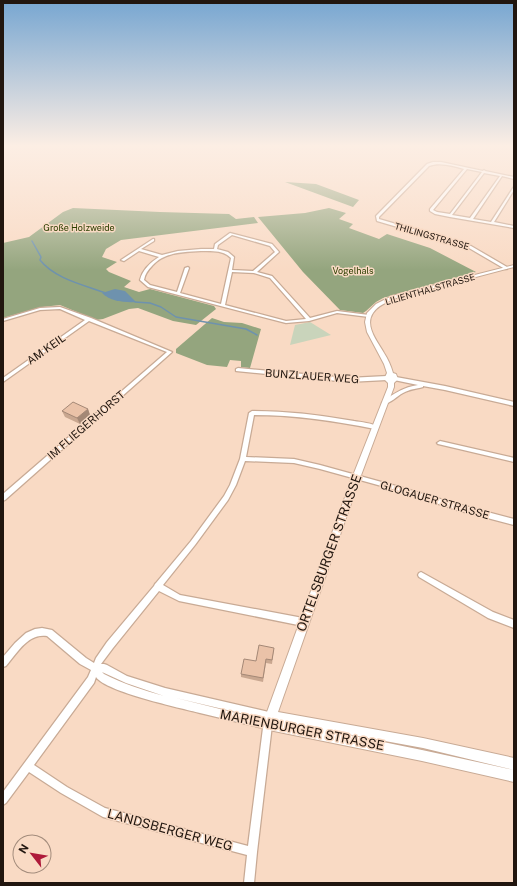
<svg xmlns="http://www.w3.org/2000/svg" width="517" height="886" font-family="'Public Sans',sans-serif">
	<style>
		.green { fill: #c9d4bb }
		.forest { fill: #94a57e }
		.water { fill: #6e92ae }
		.lines { fill: none; stroke-linecap: round; stroke-linejoin: round }
		.stream { stroke: #6e92ae; stroke-width: 1.5 }
		.minor-casing { stroke: #c8aa95; stroke-width: 2.5 }
		.tertiary-casing { stroke: #c8aa95; stroke-width: 2 }
		.minor { fill: #fff; fill-rule: evenodd }
		.tertiary { fill: #fff; fill-rule: evenodd }
		.wall { fill: #c9a790 }
		.shaded-wall { fill: #a48876 }
		.building { fill: #eac2a8; stroke: #a48876 }
		.labels { text-anchor: middle; dominant-baseline: central; stroke-width: 3; stroke-linejoin: round; paint-order: stroke }
		.far-park-label { font-size: 9px; fill: #2c3f00; stroke: #f9dac4 }
		.far-street-label { font-size: 9px; fill: #21160f; stroke: #f9dac4 }
		.street-label { font-size: 11px; fill: #21160f; stroke: #f9dac4 }
		.near-street-label { font-size: 13px; fill: #21160f; stroke: #f9dac4 }
	</style>
	<rect width="100%" height="100%" fill="#f9dac4"/>
	<path class="green" d="M310 322 331 335 290 345 295 325Z"/>
	<path class="forest" d="M285 182 316 184 359 200 353 207Z
		M73 208 160 212 229 214 236 219 254 217 258 223 121 240 106 249 102 257 117 262 106 269 109 272 131 281 124 287 139 292 150 289 214 306 216 309 196 325 173 321 138 308 129 309 103 319 96 320 60 305 42 307 3 318V243L29 237 63 212Z
		M329 208 346 213 339 219 353 224 349 228 379 239 387 234 430 248 476 272 383 298 376 302 366 311 363 313 340 310 303 272 258 217 305 213Z
		M212 318 224 322 242 323 261 329 250 368 241 367V361L230 360 227 367 207 365 176 353V349Z"/>
	<path class="water" d="M115 289 125 291 136 302C126 303 109 301 102 293Z"/>
	<g class="lines">
		<path class="stream" d="M32 241 41 257 40 260C55 279 84 285 106 293
			M135 302 150 303 161 307 176 317 246 329 257 335"/>
		<defs>
			<path id="minor" d="M433 162H441L483 171 484 170 485 171 514 177V179L502 176 473 219 491 222 513 188 514 187V190L494 222 514 226V228L450 217 435 214 430 211V209L464 169C453 166 440 162 429 166L379 217V219L471 246 507 267V269H505L469 248 377 221 376 216 427 164ZM467 169 482 172 450 214 437 212 433 210ZM484 173 500 176 470 218 452 215Z
				M230 233 272 244 279 252 257 272 272 276 310 318 337 311 369 315 371 316 369 317 337 313 309 321 286 323 148 287 140 280C142 270 151 262 159 257L139 251 124 261 121 260 153 239H154V241L141 249 162 255 178 251 201 249H214L215 244ZM232 235 270 246 275 252 253 271 232 270 234 257 228 252 217 249 218 245ZM201 251C212 251 223 250 231 258L221 304 180 293 189 268 188 267 185 268 177 292 150 285 144 280C145 274 148 270 152 266 164 252 183 252 201 251ZM232 272 254 273 270 278 306 319 286 321 225 305Z
				M60 307 91 318 172 352 5 500 3 501V494L167 352 89 321 3 382V378L85 320 60 309 40 310 3 321V319L40 308Z
				M238 368 348 378 387 376 389 378 387 380 348 382 236 371V369Z
				M396 377 445 386 514 402V406L445 390 423 386V387C416 389 410 389 403 393 397 396 390 404 383 404L382 403 383 402C394 393 404 387 418 385L394 380V378Z
				M252 411C286 411 320 415 354 421 361 422 372 423 378 427L375 429C335 421 295 415 254 415L246 457 294 459 320 465 396 486 457 504 514 519V525L457 510 396 490 320 469 294 463 245 461 236 485 228 500 195 545 163 585 180 595 303 618 306 619 307 622 306 625 303 626 179 601 159 591 113 648 101 664H104L107 665 127 676 165 688 273 713 274 716 273 719 270 720 176 698 268 721 271 722 272 725 257 852 254 883H244L247 855 103 817 61 793 29 772 6 803 3 805V792L88 677 91 670 80 664 47 636C28 633 17 653 6 666L3 667V657L15 643 26 633 35 629 42 628 52 630 86 658 94 663 96 658 107 642 154 586 155 584 156 583 191 541 224 496 230 485 240 459 249 413ZM102 672 126 683 164 696C143 690 123 684 104 674ZM96 677C106 692 181 708 200 713 221 718 242 723 263 728L248 846 105 808 67 787 34 765 94 683Z
				M440 441 514 458V462L438 444 437 443Z
				M421 572 493 612 514 620V628L488 618 419 577 418 575 419 573Z"/>
			<path id="tertiary" d="M514 265V267L396 298C388 302 378 305 373 313 364 326 378 342 384 353 388 359 391 366 393 373L396 374 398 379 394 383V387L360 478 278 712 423 738 514 758V770L423 748 325 730 422 750 514 770V782L422 761 264 729 263 725 265 718V716L267 712 352 478 388 387V383L384 379 387 373 384 364 367 332 365 322 367 313 376 304 392 296Z"/>
		</defs>
		<use href="#minor" class="minor-casing"/>
		<use href="#tertiary" class="tertiary-casing"/>
		<use href="#minor" class="minor"/>
		<use href="#tertiary" class="tertiary"/>
	</g>
	<path class="wall" d="M88 409 90 415 80 424 65 417 62 411Z
		M274 648 272 664 266 663 263 682 241 677V674L256 661Z"/>
	<path class="shaded-wall" d="M88 409 90 415 80 424 77 418Z"/>
	<path class="building" d="M73 402 88 409 77 418 62 411Z
		M259 645 274 648 272 660 266 659 263 678 241 674 244 659 256 661Z"/>
	<linearGradient id="sky" x2="0" y2="1"><stop stop-color="#77a6d1"/><stop offset="0.54" stop-color="#fceee4"/><stop offset="1" stop-color="#fceee4" stop-opacity="0"/></linearGradient>
	<rect width="517" height="270" fill="url(#sky)"/>
	<g class="labels">
		<g class="far-park-label">
			<text x="79" y="227">Große Holzweide</text>
			<text x="353" y="270">Vogelhals</text>
		</g>
		<g class="far-street-label">
			<text transform="translate(432 236) rotate(16)">THILINGSTRASSE</text>
			<text transform="translate(430 289) rotate(-16)">LILIENTHALSTRASSE</text>
		</g>
		<g class="street-label">
			<text transform="translate(46 349) rotate(-35)">AM KEIL</text>
			<text transform="translate(312 376) rotate(4)">BUNZLAUER WEG</text>
			<text transform="translate(86 425) rotate(-41)">IM FLIEGERHORST</text>
			<text transform="translate(435 500) rotate(16)">GLOGAUER STRASSE</text>
		</g>
		<g class="near-street-label">
			<text transform="translate(329 553) rotate(-70)">ORTELSBURGER STRASSE</text>
			<text transform="translate(302 730) rotate(11)">MARIENBURGER STRASSE</text>
			<text transform="translate(170 830) rotate(15)">LANDSBERGER WEG</text>
		</g>
	</g>
	<rect width="517" height="886" fill="none" stroke="#21160f" stroke-width="8"/>
	<g transform="translate(32 854) rotate(301)"><circle r="19" fill="#f9dac4" stroke="#a38c7c"/>
	<path d="M0-3L7 15L0 10L-7 15Z" fill="#ae1a3a"/>
	<text y="-6" font-size="11" font-weight="bold" text-anchor="middle" fill="#21160f">N</text>
	</g>
</svg>
